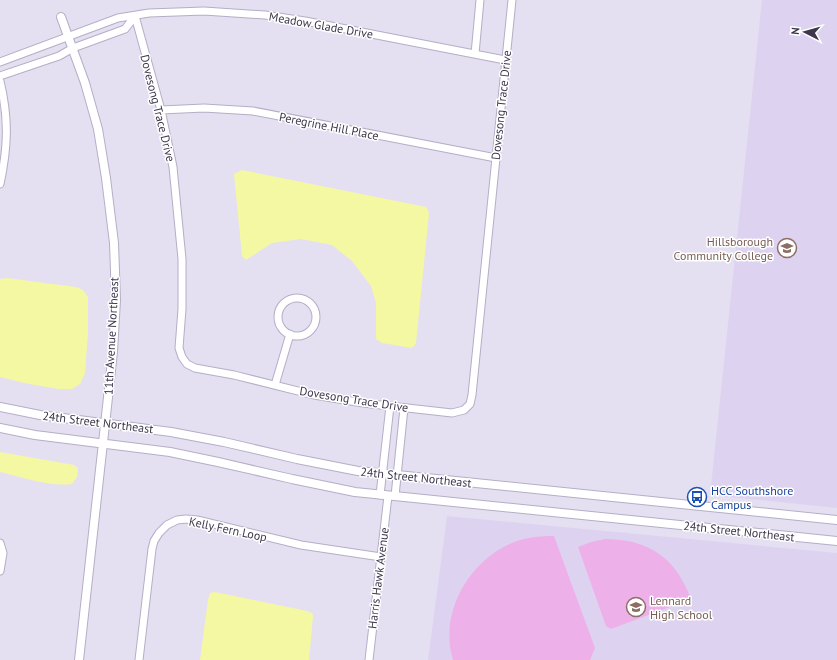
<svg xmlns="http://www.w3.org/2000/svg" width="837" height="660" font-family="'PT Sans',sans-serif">
	<style>
		.residential { fill: #e5dff2 }
		.education { fill: #ddd3f1 }
		.green { fill: #eeb0e9 }
		.water { fill: #f5f8a2 }
		.lines { fill: none; stroke-linecap: round; stroke-linejoin: round }
		.minor-casing { stroke: #b5aec6; stroke-width: 9 }
		.tertiary-casing { stroke: #b5aec6; stroke-width: 10 }
		.minor { stroke: #fff; stroke-width: 7 }
		.tertiary { stroke: #fff; stroke-width: 8 }
		.labels { text-anchor: middle; dominant-baseline: central; stroke-width: 3; stroke-linejoin: round; paint-order: stroke }
		.street-label { font-size: 12px; fill: #3c374c; stroke: #fff }
		.education-label { font-size: 12px; fill: #785e54; stroke: #fff; text-anchor: end }
		.transit-label { font-size: 12px; fill: #164399; stroke: #fff; text-anchor: start }
	</style>
	<rect width="100%" height="100%" fill="#eeeaf6"/>
	<path class="residential" d="M0 0H837V660H0Z"/>
	<path class="education" d="M762 0H837V508L710 495Z
		M447 516 837 553V660H428Z"/>
	<path class="green" d="M554 536 595 648 590 660H453C438 612 471 557 517 541 529 537 541 536 554 536Z
		M605 539C649 539 676 558 691 599L611 629 606 626 578 547 591 542Z"/>
	<path class="water" d="M242 170 426 207 429 213 416 343 412 348 382 343 376 339V303L371 286 352 261 332 245 301 239 272 243 246 260 242 256 234 174Z
		M7 278 76 287 83 290 88 297V332L85 373 80 384 72 389H59L29 384 0 377V279Z
		M0 452 74 465 78 468 77 477 72 484C51 487 21 477 0 472Z
		M215 592 307 611 312 613 313 616 309 660H200L208 600 210 593Z"/>
	<g class="lines">
		<defs>
			<path id="minor" d="M135 16 161 110 173 167 182 259V309L179 348 182 357 187 364 195 368 234 375 314 395 363 403 452 413 464 410 470 404 472 395 512 0
				M475 54 480 0
				M0 62 118 18 149 13 204 11 265 15 305 21 505 60
				M0 76 59 56 73 48 125 29 135 16
				M0 81C9 118 8 147 0 184
				M161 110 204 108 253 111 496 158
				M278 317a19 19 0 1 1 38 0a19 19 0 1 1-38 0Z
				M275 385 290 334
				M380 495 390 406
				M395 496 404 408
				M0 543 3 553 0 571
				M139 660 152 549 154 541 159 533 167 525 177 520 186 519 197 520 301 545 381 557
				M369 660 388 496"/>
			<path id="tertiary" d="M61 17 85 83 98 129 106 178 114 243 116 300 113 352 79 660
				M0 407 40 415 171 432 224 442 297 459 358 471 837 520
				M0 428 35 435 170 452 218 462 292 479 355 492 837 541"/>
		</defs>
		<use href="#minor" class="minor-casing"/>
		<use href="#tertiary" class="tertiary-casing"/>
		<use href="#minor" class="minor"/>
		<use href="#tertiary" class="tertiary"/>
	</g>
	<defs>
		<symbol id="university-ring" viewBox="-11 -11 22 22"><circle r="9.5" fill="#fff" stroke="#8d6e63" stroke-width="1.5"/><path d="M0-5L7-2L0 1L-7-2ZM-4 1L0 2.5L4 1V4Q0 6-4 4Z" fill="#8d6e63"/></symbol>
		<symbol id="bus-ring" viewBox="-11 -11 22 22"><circle r="9.5" fill="#fff" stroke="#1a4fb4" stroke-width="1.5"/><path d="M-5-6H5V4H4V6H2V4H-2V6H-4V4H-5ZM-3.5-4V0h7V-4ZM-3.5 1.2v1.5H-2V1.2ZM2 1.2v1.5H3.5V1.2Z" fill="#1a4fb4"/></symbol>
		<symbol id="school-ring" viewBox="-11 -11 22 22"><circle r="9.5" fill="#fff" stroke="#8d6e63" stroke-width="1.5"/><path d="M0-5L7-2L0 1L-7-2ZM-4 1L0 2.5L4 1V4Q0 6-4 4Z" fill="#8d6e63"/></symbol>
	</defs>
	<g fill-rule="evenodd">
		<use href="#university-ring" x="776" y="237" width="22" height="22"/>
		<use href="#bus-ring" x="686" y="486" width="22" height="22"/>
		<use href="#school-ring" x="625" y="596" width="22" height="22"/>
	</g>
	<g class="labels">
		<g class="street-label">
			<text transform="translate(321 25) rotate(10)">Meadow Glade Drive</text>
			<text transform="translate(501 105) rotate(-84)">Dovesong Trace Drive</text>
			<text transform="translate(158 108) rotate(76)">Dovesong Trace Drive</text>
			<text transform="translate(329 126) rotate(11)">Peregrine Hill Place</text>
			<text transform="translate(111 336) rotate(-87)">11th Avenue Northeast</text>
			<text transform="translate(354 399) rotate(9)">Dovesong Trace Drive</text>
			<text transform="translate(98 422) rotate(7)">24th Street Northeast</text>
			<text transform="translate(416 477) rotate(6)">24th Street Northeast</text>
			<text transform="translate(228 529) rotate(12)">Kelly Fern Loop</text>
			<text transform="translate(739 531) rotate(6)">24th Street Northeast</text>
			<text transform="translate(378 578) rotate(-83)">Harris Hawk Avenue</text>
		</g>
		<g class="education-label">
			<text x="773" y="241">Hillsborough<tspan x="773" dy="14">Community College</tspan></text>
			<text x="650" y="600" text-anchor="start">Lennard<tspan x="650" dy="14">High School</tspan></text>
		</g>
		<g class="transit-label">
			<text x="711" y="490">HCC Southshore<tspan x="711" dy="14">Campus</tspan></text>
		</g>
	</g>
	<g transform="translate(805 32) rotate(276)" stroke="#ffffff" stroke-width="3" paint-order="stroke">
	<path d="M0-3L7 15L0 10L-7 15Z" fill="#3c374c"/>
	<text y="-6" font-size="11" font-weight="bold" text-anchor="middle" fill="#3c374c">N</text>
	</g>
</svg>
